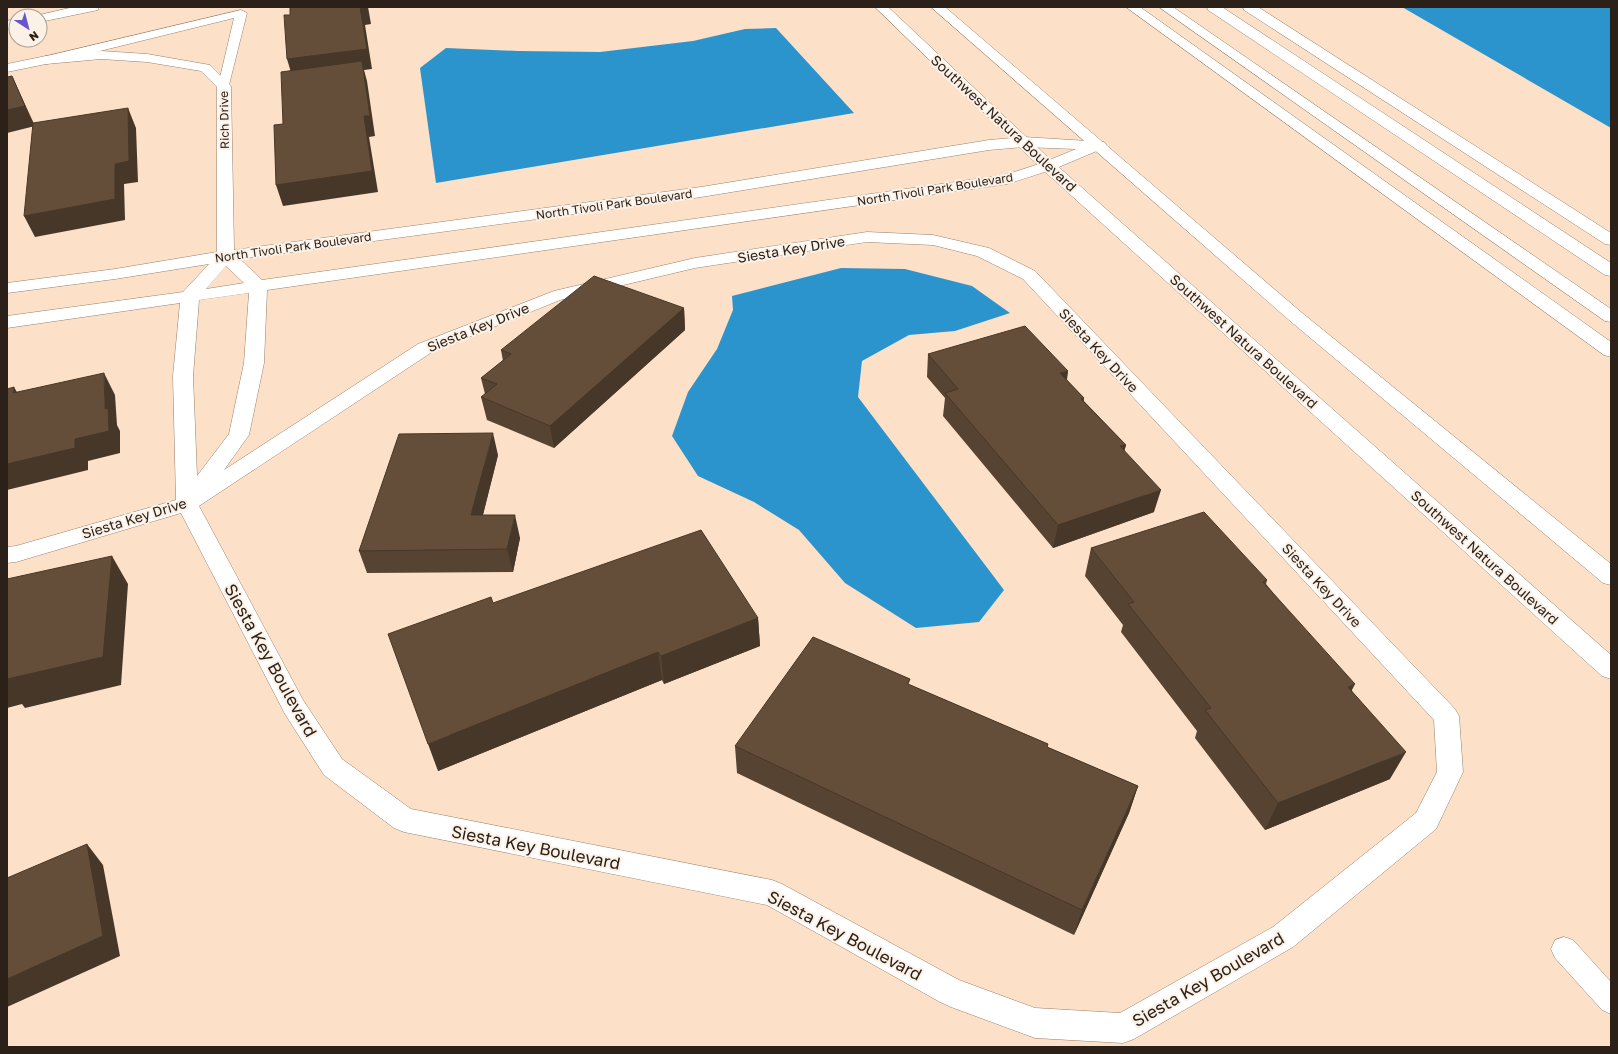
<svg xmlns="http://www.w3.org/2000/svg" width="1618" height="1054" font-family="'Golos Text',sans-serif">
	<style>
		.water { fill: #2c94cc }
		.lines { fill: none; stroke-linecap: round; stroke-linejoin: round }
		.service-casing { stroke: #9a816b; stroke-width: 1 }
		.minor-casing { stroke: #9a816b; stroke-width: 1 }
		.tertiary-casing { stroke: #9a816b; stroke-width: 1 }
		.motorway-casing { stroke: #9a816b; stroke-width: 1 }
		.service { fill: #fff; fill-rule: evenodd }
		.minor { fill: #fff; fill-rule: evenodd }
		.tertiary { fill: #fff; fill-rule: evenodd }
		.motorway { fill: #fff; fill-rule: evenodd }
		.wall { fill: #574331 }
		.shaded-wall { fill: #473728 }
		.building { fill: #654e39; stroke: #473728 }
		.labels { text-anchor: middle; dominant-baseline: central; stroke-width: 4; stroke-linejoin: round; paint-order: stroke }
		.far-street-label { font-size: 12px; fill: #2b2118; stroke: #fcf1e7 }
		.street-label { font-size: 14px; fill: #2b2118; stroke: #fcf1e7 }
		.near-street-label { font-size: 17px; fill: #2b2118; stroke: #fcf1e7 }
	</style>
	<rect width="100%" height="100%" fill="#fce0c8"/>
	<path class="water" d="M1402 7H1611V128Z
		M776 28 854 113 436 183 420 68 446 48 518 51 600 52 693 41 745 29Z
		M841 268 905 269 972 286 1010 313 955 331 909 335 862 361 858 397 1004 590 979 622 916 628 845 583 799 530 754 502 698 476 672 436 688 392 717 349 733 310 732 296Z"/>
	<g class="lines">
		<defs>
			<path id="service" d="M241 10 247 13 228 89H220L218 86 234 18 47 64 43 63 41 60 43 57Z
				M1564 937 1573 940 1611 982V1014L1602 1010 1555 958 1551 949 1555 940Z"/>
			<path id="minor" d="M74 7H99L98 10 40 22V16H35Z
				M16 19V27L7 29V21Z
				M101 51 147 54 210 65 231 86 234 250 701 187 989 140 1024 137 1104 142 1107 145 1104 148 1054 169 1007 184 267 290 264 363 249 435 224 470 418 344 554 291 695 258 867 232 933 235 989 248 1035 271 1455 709 1459 716 1463 772 1436 829 1293 947 1134 1039 1123 1043 1035 1038 951 1007 940 1002 767 905 404 832 394 828 324 775 285 714 181 513 16 562 7 563V547L16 546 176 500 173 376 180 303 7 328V316L183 292 209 264 115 279 7 293V283L115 269 217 252V87L201 71 147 62 101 59 46 64 7 72V64L46 56ZM1024 147 1076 149 1042 163 1005 175 262 280 240 259 701 197 989 150ZM867 242 933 245 977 256 1023 279 1434 720 1437 772 1416 813 1273 927 1120 1013 1035 1008 959 980 782 884 772 880 411 809 342 759 303 700 199 506 432 352 560 300 695 268ZM226 266 244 283 206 289ZM249 293 244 363 229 434 197 476 193 376 199 300Z"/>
			<path id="tertiary" d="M875 7H888L1054 163 1611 655V679L1602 676 1042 169Z
				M931 7H945L1301 312 1611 564V585L1603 583 1289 320Z"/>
			<path id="motorway" d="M1126 7H1140L1611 342V357L1604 355Z
				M1159 7H1173L1611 309V322L1605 321Z
				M1207 7H1222L1611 263V276L1605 275 1208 10Z
				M1243 7H1258L1611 233V245L1605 244 1244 10Z"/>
		</defs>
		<use href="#service" class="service-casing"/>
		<use href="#minor" class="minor-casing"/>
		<use href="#tertiary" class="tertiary-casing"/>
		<use href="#motorway" class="motorway-casing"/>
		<use href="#service" class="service"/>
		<use href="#minor" class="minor"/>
		<use href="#tertiary" class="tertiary"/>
		<use href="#motorway" class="motorway"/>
	</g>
	<path class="wall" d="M684 308 685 330 554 448 487 420 481 397 485 394 481 378 503 361 501 350Z
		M928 354 1068 371 1067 380 1084 398V401L1126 445 1124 451 1154 512 1053 548 943 416 945 398 927 377Z
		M498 455 483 515 520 538 513 572 367 573 359 551Z
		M1091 548 1267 580 1266 584 1352 691 1390 779 1265 830 1195 738 1197 731 1121 632 1123 625 1085 576Z
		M493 603 758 618 760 646 664 684 662 680 438 771Z
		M910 685 1048 744 1047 747 1138 786 1129 813 1074 935 737 773 735 746Z"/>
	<path class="shaded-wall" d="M360 7H368L371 24 365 25 372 69 364 70 367 81 375 136 369 137 378 192 283 206 276 185 293 79 287 59Z
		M12 76 35 126 7 133V110Z
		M128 108 136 128 138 182 124 184 125 220 35 237 24 216 115 164Z
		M684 308 685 330 554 448 550 426Z
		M1068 371 1064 393 1060 373Z
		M104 373 115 395 117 425 120 431V453L88 461V470L7 490V464L75 439 105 409Z
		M14 387 27 410 13 393Z
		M493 433 498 455 477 538 471 515Z
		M1126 445 1120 467V446Z
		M1161 490 1154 512 1053 548 1058 525Z
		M515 515 520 538 513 572 507 549Z
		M112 556 128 584 121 685 25 708 22 704 7 708V679Z
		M758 618 760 646 664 684 661 656Z
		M658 652 662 680 438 771 428 744Z
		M1355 684 1341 712 1348 687Z
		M1406 752 1390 779 1265 830 1278 803Z
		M1138 786 1129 813 1074 935 1082 910Z
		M87 844 103 865 120 956 7 1007V979Z"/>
	<path class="building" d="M290 7H360L367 49 287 59 284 15H290Z
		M362 61 370 116H364L372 171 276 185 274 125 283 124 281 72Z
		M12 76 25 106 7 110V77Z
		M128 108 129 161 115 164V199L24 216 33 123Z
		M594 276 684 308 550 426 481 397 497 384 481 378 511 354 501 350Z
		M1025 326 1068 371 1060 373 1084 398 1081 399 1126 445 1120 446 1161 490 1058 525 945 393 958 389 928 354Z
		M104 373 105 409 108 408 109 431 75 439V448L7 464V389L14 387 13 393Z
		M493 433 471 515H515L507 549 359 551 399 434Z
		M1204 512 1267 580 1263 582 1355 684 1348 687 1406 752 1278 803 1205 710 1211 708 1128 604 1134 602 1091 548Z
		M701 530 758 618 661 656 658 652 428 744 388 634 491 597 493 603Z
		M112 556 103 657 7 679V579Z
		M813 637 910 679 908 684 1048 744 1047 747 1138 786 1082 910 735 746Z
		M87 844 103 936 7 979V878Z"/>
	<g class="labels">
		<g class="far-street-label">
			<text transform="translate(224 120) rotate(-91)">Rich Drive</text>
			<text transform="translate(935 189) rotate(-9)">North Tivoli Park Boulevard</text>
			<text transform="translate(614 204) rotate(-8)">North Tivoli Park Boulevard</text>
			<text transform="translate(293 247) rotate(-8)">North Tivoli Park Boulevard</text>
		</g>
		<g class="street-label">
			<text transform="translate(1004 123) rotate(43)">Southwest Natura Boulevard</text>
			<text transform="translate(791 249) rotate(-9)">Siesta Key Drive</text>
			<text transform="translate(478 327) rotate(-22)">Siesta Key Drive</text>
			<text transform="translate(1244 341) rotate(42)">Southwest Natura Boulevard</text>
			<text transform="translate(1099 350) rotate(47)">Siesta Key Drive</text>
			<text transform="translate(134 518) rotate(-17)">Siesta Key Drive</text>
			<text transform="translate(1485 557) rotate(42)">Southwest Natura Boulevard</text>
			<text transform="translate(1322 585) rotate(47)">Siesta Key Drive</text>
		</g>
		<g class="near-street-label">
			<text transform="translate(271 660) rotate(61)">Siesta Key Boulevard</text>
			<text transform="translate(536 847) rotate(11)">Siesta Key Boulevard</text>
			<text transform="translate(845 935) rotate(28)">Siesta Key Boulevard</text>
			<text transform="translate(1208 979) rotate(-30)">Siesta Key Boulevard</text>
		</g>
	</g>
	<rect width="1618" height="1054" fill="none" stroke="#2b2118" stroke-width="16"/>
	<g transform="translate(28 28) rotate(144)"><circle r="19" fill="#fcf1e7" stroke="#a89e94"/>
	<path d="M0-3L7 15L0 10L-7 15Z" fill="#6856cf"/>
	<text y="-6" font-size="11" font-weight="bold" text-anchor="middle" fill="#2b2118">N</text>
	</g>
</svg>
